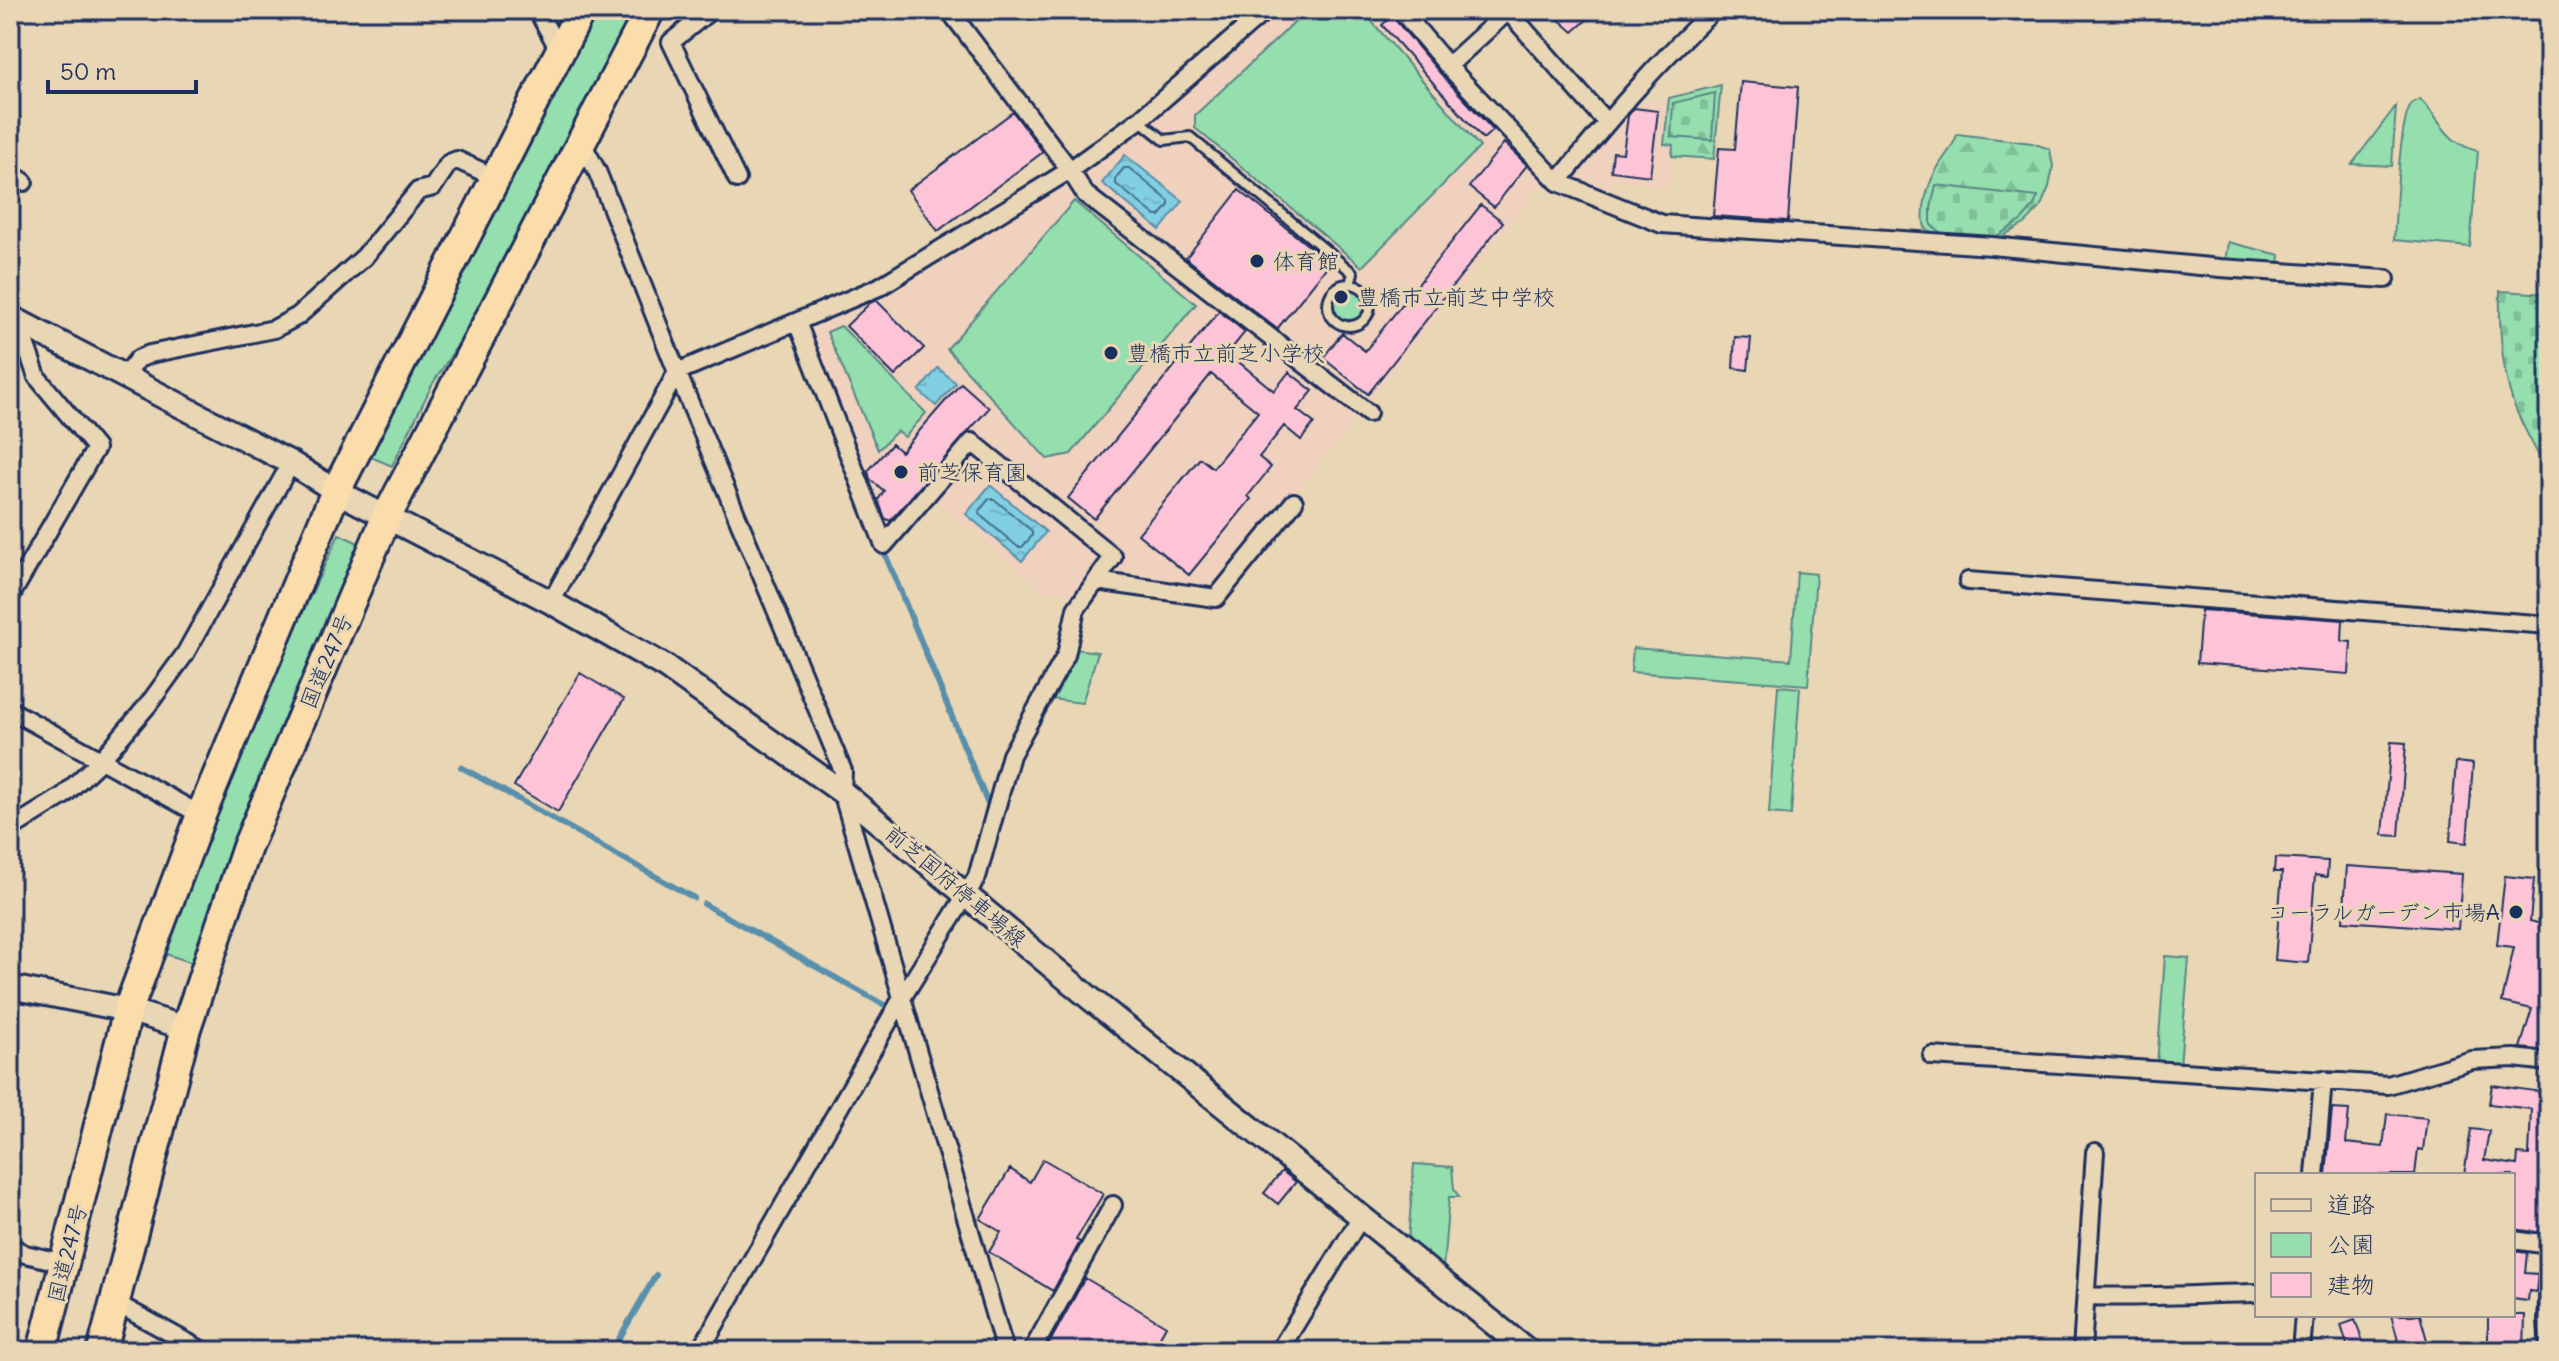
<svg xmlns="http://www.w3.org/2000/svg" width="2559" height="1361" font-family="Delius,'Klee One',sans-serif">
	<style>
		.built { fill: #efd1be }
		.green { fill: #95deae; stroke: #588686; stroke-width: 2 }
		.forest { fill: url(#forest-firs); stroke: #588686; stroke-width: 2 }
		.cemetery { fill: url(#cemetery-stones); stroke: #588686; stroke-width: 2 }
		.water { fill: url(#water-ripples); stroke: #588fac; stroke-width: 2 }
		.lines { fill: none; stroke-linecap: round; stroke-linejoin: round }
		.shore { stroke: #446f92; stroke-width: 2 }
		.stream { stroke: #588fac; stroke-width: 6 }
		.building { fill: #fdc4d7; stroke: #1b2f5e; stroke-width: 2 }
		.lane-casing { stroke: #1b2f5e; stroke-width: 14 }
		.street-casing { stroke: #1b2f5e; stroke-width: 22 }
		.secondary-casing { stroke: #1b2f5e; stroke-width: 28 }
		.highway-casing { stroke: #1b2f5e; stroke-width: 34 }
		.lane { stroke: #e9d6b4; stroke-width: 8 }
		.street { stroke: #e9d6b4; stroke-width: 16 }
		.secondary { stroke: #e9d6b4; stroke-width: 22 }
		.highway { stroke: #fbddab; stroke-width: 28 }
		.poi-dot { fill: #1b2f5e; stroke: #e9d6b4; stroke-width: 3 }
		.labels { text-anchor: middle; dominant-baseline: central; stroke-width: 6; stroke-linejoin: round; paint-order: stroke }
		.poi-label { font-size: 22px; fill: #1b2f5e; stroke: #e9d6b4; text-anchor: start }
		.street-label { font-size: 22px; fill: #1b2f5e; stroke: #e9d6b4 }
	</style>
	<defs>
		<pattern id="forest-firs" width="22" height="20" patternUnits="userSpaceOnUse" patternTransform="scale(2)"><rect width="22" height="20" fill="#95deae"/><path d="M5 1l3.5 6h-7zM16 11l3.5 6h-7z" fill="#80bf98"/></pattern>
		<pattern id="cemetery-stones" width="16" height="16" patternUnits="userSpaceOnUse" patternTransform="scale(2)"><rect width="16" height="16" fill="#95deae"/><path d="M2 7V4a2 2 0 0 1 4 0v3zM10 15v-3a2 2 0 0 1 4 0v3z" fill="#80bf98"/></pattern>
		<pattern id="water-ripples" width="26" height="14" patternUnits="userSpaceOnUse" patternTransform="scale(2)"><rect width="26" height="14" fill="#81cfe0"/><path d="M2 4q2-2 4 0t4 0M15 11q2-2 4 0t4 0" fill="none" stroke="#6fb2c3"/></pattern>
	</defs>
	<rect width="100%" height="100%" fill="#e9d6b4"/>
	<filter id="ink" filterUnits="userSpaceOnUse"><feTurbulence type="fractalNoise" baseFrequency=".0125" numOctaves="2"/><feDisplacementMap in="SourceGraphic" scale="16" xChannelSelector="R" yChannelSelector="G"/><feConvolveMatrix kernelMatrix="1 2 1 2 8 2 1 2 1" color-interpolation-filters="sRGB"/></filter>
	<g filter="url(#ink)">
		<path class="built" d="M1277 10H1398L1544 182 1366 405 1094 189 1078 173 1166 106Z
			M1667 98 1663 145 1672 146 1667 190 1614 177 1604 197 1565 181 1624 108Z
			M1069 180 1361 414 1212 593 1095 576 1075 601 1059 591 1051 596 932 498 974 435 995 411 880 295Z
			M878 296 993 410 886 534 808 329Z"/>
		<path class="green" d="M593 10H637L474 319 432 385 392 466 366 455Z
			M1308 10H1362L1480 147 1362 267 1195 128V115Z
			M2420 99C2442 121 2444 142 2478 151L2470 247 2394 240C2396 213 2399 125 2410 107 2413 101 2414 102 2420 99Z
			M2396 106 2392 166 2352 164Z
			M1074 201 1196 304 1071 454 1047 459 947 349Z
			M2228 242 2280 255 2279 265 2225 262Z
			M1333 305a16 16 0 1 1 32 0a16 16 0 1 1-32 0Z
			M841 326 926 413 905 437 897 431 878 450 827 332Z
			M339 534 365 546 193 963 166 954 241 738 257 700 299 621Z
			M1797 572 1816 574 1808 685 1631 672 1633 648 1791 660Z
			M1074 649 1098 652 1082 703 1051 699Z
			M1778 686 1800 688 1791 815 1769 813Z
			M2165 956 2189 958 2180 1066 2157 1065Z
			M1414 1164 1452 1167 1454 1189 1459 1197H1449L1443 1268 1408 1241Z"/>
		<path class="forest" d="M1721 85 1714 159 1672 156 1673 145 1664 144 1669 98Z
			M1957 134 2032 143 2050 149 2053 167 2049 187 2040 208 2026 223 1992 242 1941 238 1925 228C1920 209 1928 184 1938 167 1944 156 1954 147 1957 134Z"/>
		<path class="cemetery" d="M1715 93 1712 140 1671 137 1673 103Z
			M1936 185 2038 197 2033 207 2022 220 1992 239 1945 236 1931 225V208Z
			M2500 291 2549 294V475C2537 451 2522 427 2513 402 2501 366 2499 329 2500 291Z"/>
		<path class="water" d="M1125 155 1183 201 1160 230 1102 183Z
			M938 368 956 383 936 406 919 391Z
			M990 485 1046 532 1022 561 966 514Z"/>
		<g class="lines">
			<path class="shore" d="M1124 168H1129L1169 201V205L1160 216H1156L1116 184 1115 179Z
				M989 499H994L1032 531V536L1022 547H1018L980 515 979 511Z"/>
			<path class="stream" d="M928 506 892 548 883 549 987 802
				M461 767 694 898
				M704 904 886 1006
				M612 1351 656 1275"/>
		</g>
		<path class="building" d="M1548 10H1598L1573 32Z
			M1392 16 1440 73 1493 130 1483 139 1382 25Z
			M1741 82 1798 87 1788 221 1713 216 1719 148 1735 149Z
			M1634 108 1658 111 1650 176 1611 171 1613 152 1623 153 1628 116Z
			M1013 112 1043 152 938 231 908 190Z
			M1504 143 1527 165 1494 207 1469 187Z
			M1239 190 1330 263 1277 329 1186 258Z
			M1481 205 1503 222 1368 394 1323 358 1342 333 1365 351Z
			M876 300 924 348 895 376 846 326 870 303Z
			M1219 311 1245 332 1228 353 1274 391 1289 372 1313 391 1297 410 1314 423 1301 440 1284 426 1259 457 1271 467 1248 496 1251 499 1189 575 1138 534 1200 458 1213 468 1258 412 1211 374 1094 519 1068 498Z
			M1735 337 1751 338 1748 370 1733 368Z
			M961 383 989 408 890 521 885 518 878 500 884 491 870 479 868 471 892 444 901 452Z
			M2201 610 2343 620 2342 641 2351 642 2349 674 2197 663Z
			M580 673 624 699 558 812 514 786Z
			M2391 742 2406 743 2399 836 2383 835Z
			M2456 762 2473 764 2467 843 2450 841Z
			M2275 858 2328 861 2327 877 2315 875 2308 963 2275 960 2282 872H2274Z
			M2347 866 2462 874 2458 929 2343 921Z
			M2505 876 2534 879 2530 921 2549 926V1051L2520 1048 2532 1009 2502 1002 2514 947 2497 945Z
			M2492 1085 2549 1093V1234L2513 1229V1175H2464L2471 1129 2489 1131 2484 1160 2517 1165 2518 1154 2529 1155 2531 1109 2489 1104Z
			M2332 1109 2349 1110 2346 1143 2383 1147 2387 1114 2427 1118 2423 1150 2418 1149 2415 1175H2326Z
			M1043 1159 1103 1194 1076 1240 1080 1242 1053 1291 989 1252 1001 1232 980 1219 1010 1169 1030 1182Z
			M1282 1171 1296 1182 1278 1204 1264 1193Z
			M2513 1251 2527 1253 2525 1273 2538 1274 2536 1292 2529 1291 2528 1301 2513 1299Z
			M1085 1278 1166 1326 1152 1351H1045Z
			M2391 1315H2420L2430 1351H2401Z
			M2488 1315H2525L2524 1351H2488Z
			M2355 1320 2360 1333 2366 1351H2349L2341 1325Z"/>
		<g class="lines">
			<defs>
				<path id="lane" d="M1139 120 1164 140 1190 137 1353 273 1350 284
					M1328 305a21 21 0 1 1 42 0a21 21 0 1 1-42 0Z"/>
				<path id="street" d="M537 10 559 50
					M711 10 671 42 737 179
					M949 10 1070 170 1085 194 1368 413
					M1401 10 1448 66 1558 182 1662 224 1992 246 2220 268 2386 279
					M1448 66 1508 11 1606 122
					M582 143 597 171 677 372 843 771 842 792 1005 1351
					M10 173 24 182
					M1558 182C1607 122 1656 63 1714 10
					M124 377 138 359 150 354 274 329 298 316 364 257 418 191 433 187 449 163 457 160 494 177
					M1096 581 1216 598 1294 502
					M1968 581 2549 625
					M10 597 96 448 37 377 17 320
					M551 602 677 372 879 287 1070 170 1139 120 1266 10
					M10 710 201 815
					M10 829 63 796 100 761 148 705 185 654 291 463
					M1932 1056 2388 1085 2472 1060 2514 1058 2549 1062
					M2315 1175 2323 1080
					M2513 1240 2549 1245
					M10 1246 25 1254 64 1263
					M2549 1288 2547 1321 2549 1345
					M2087 1296C2143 1298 2200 1294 2257 1293
					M114 1302 203 1351
					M700 1351 902 998 977 877 1011 755 1066 655 1076 609 1113 557 972 442 884 545 797 322
					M1032 1351 1113 1205
					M1279 1351 1361 1217
					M2082 1351 2095 1152
					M2301 1351 2304 1315"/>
				<path id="secondary" d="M10 317 291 463 336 491 551 602 666 667 842 792 1091 999 1528 1351
					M10 987 128 1010 186 1028"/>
				<path id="highway" d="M42 1351 128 1010 201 815 336 491 581 10
					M102 1351 186 1028 247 847 386 518 650 10"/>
			</defs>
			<use href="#lane" class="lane-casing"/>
			<use href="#street" class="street-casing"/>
			<use href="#secondary" class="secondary-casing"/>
			<use href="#highway" class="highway-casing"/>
			<use href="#lane" class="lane"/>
			<use href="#street" class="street"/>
			<use href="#secondary" class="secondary"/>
			<use href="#highway" class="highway"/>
		</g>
	</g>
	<g class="poi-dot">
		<circle cx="1257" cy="261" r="8"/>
		<circle cx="1341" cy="297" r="8"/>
		<circle cx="1111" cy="353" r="8"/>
		<circle cx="901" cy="472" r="8"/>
		<circle cx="2516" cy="912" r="8"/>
	</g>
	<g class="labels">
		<g class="poi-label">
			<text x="1273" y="261">体育館</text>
			<text x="1357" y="297">豊橋市立前芝中学校</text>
			<text x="1127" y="353">豊橋市立前芝小学校</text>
			<text x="917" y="472">前芝保育園</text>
			<text x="2500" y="912" text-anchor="end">コーラルガーデン市場A</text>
		</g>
		<g class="street-label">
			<text transform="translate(326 661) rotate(-67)">国道247号</text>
			<text transform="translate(956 886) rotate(40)">前芝国府停車場線</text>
			<text transform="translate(67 1253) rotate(-76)">国道247号</text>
		</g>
	</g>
	<rect width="2559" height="1361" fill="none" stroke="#e9d6b4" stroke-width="40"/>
	<rect x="20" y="20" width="2519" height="1321" fill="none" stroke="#1b2f5e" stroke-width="3" filter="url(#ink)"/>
	<rect x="2255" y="1173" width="260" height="144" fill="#e9d6b4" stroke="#979392" stroke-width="2"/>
	<rect x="2271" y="1199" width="40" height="12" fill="#e9d6b4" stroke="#979392" stroke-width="2"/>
	<text x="2327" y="1213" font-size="24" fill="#1b2f5e">道路</text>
	<rect x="2271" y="1233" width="40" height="24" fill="#95deae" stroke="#979392" stroke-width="2"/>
	<text x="2327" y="1253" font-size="24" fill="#1b2f5e">公園</text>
	<rect x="2271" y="1273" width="40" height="24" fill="#fdc4d7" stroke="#979392" stroke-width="2"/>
	<text x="2327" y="1293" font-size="24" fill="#1b2f5e">建物</text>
	<path d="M48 80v12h148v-12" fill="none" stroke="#1b2f5e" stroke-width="4"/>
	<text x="60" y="80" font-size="24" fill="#1b2f5e" stroke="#e9d6b4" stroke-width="6" paint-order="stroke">50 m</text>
</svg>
